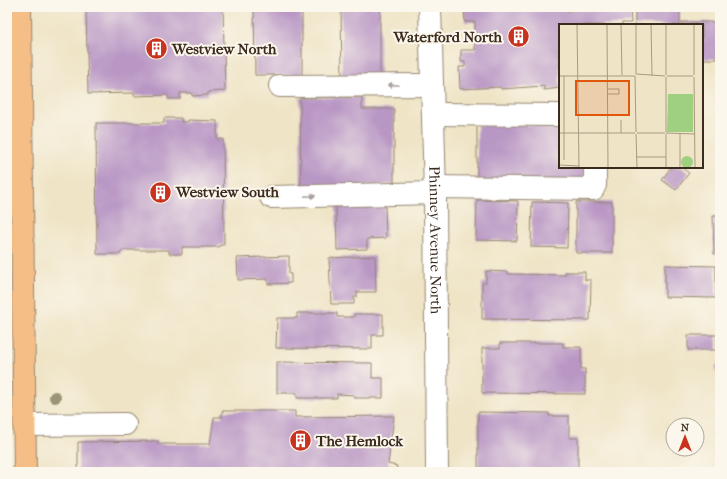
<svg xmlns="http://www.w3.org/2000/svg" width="727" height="479" font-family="'IM FELL French Canon',serif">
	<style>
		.building { fill: #b997c5 }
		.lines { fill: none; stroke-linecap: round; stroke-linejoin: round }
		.minor-casing { stroke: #958772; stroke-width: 24 }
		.major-casing { stroke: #958772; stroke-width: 24 }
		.minor { stroke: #fff; stroke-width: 22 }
		.major { stroke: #f6be87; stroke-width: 22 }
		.tree { fill: #9a9577 }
		.oneway { fill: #a79f9a }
		.labels { text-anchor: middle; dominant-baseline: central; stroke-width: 4; stroke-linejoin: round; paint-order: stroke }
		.poi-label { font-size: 15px; font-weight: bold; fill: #3b2a1e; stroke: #fbf7ec; text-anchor: start }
		.street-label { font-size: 15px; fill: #3b2a1e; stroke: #fbf7ec }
		.inset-road { fill: none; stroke: #a79a83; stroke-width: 1 }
		.view { fill: #df570d; fill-opacity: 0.15; stroke: #df570d; stroke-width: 2 }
		.inset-edge { fill: none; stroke: #3b2a1e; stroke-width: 2 }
	</style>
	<rect width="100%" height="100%" fill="#fbf7ec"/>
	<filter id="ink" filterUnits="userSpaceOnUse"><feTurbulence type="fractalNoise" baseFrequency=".025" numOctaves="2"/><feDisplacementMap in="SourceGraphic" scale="8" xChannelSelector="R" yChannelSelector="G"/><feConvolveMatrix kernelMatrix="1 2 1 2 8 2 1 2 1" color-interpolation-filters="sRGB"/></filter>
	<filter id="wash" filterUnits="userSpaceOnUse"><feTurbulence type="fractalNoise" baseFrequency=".012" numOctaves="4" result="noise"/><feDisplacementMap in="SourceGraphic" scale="16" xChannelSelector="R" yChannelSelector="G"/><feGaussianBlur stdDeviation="0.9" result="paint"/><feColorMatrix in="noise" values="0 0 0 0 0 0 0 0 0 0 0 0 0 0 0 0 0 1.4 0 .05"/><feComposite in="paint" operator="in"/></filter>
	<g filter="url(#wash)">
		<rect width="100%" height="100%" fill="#efe4c6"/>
		<g id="blocks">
			<path class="building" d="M86 7H223L225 91 208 92V95L192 96V93H180V99H168V95L134 96V93L88 94Z
				M254 7H302V75H255Z
				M341 7H380V78H342Z
				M464 7H516V10L526 9V7H536V9L567 7V11L578 10V7H630L631 23H622V25H560V88L544 90V86L501 89 500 87 460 89 459 67H465V62H461V50H475V22H465Z
				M635 7H680V25H635Z
				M682 22H717V59H702V25H682Z
				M362 97V109H394V184L301 192 300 98Z
				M164 118H181V122H188V120L217 121V139H223L224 245H220L219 247H182V254H169V250H123L120 254H97L96 123H164Z
				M477 125H560V167H585V182H477Z
				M671 167H681L689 173 676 190 662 180Z
				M477 200 518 201 517 241 476 240Z
				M532 202 568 203 567 248 531 247Z
				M576 202H612V253H576Z
				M385 204 386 238 367 239V249L337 250 336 205Z
				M713 216H720V253L714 254Z
				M289 256V274H291V283L268 284V279L238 280 237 258Z
				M375 256 376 292H357V297H354V304H331L329 258Z
				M665 265 716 266V298L665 297Z
				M486 271 508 272V274L565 275V272H585V280H591L590 320 482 319V283H486Z
				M297 313H337V317H354V314H383V335H372V349L276 348 277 318H297Z
				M688 335H717V350H688Z
				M500 343H563V347H581V369H585V394L482 393V348H500Z
				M277 362 372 363V378H383V398H354V395L337 394V398H297V393H277Z
				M720 364V373H716V365Z
				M222 411H295V417L394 416 388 464 397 466 396 472H78V442L158 441V444H210L214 417H222Z
				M478 412 549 413V416H569V438H578V472H478Z
				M717 432H720V449H717Z"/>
		</g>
	</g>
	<g filter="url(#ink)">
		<use href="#blocks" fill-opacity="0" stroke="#958772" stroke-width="1"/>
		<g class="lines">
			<defs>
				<g id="minor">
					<path id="s1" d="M430 7 435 193 437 472"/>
					<path d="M280 86 432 85"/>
					<path d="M433 114 560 115"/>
					<path d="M434 187 593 189 595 185V167"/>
					<path d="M271 197 435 193"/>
					<path d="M25 425 125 424"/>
				</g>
				<path id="major" d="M20 7 25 472"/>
			</defs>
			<use href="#minor" class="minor-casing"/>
			<use href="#major" class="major-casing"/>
			<use href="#minor" class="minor"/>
			<use href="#major" class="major"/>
		</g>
		<circle class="tree" cx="55" cy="397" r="6"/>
		<defs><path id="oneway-solid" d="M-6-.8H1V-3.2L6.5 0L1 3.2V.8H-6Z"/></defs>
		<g class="oneway">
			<use href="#oneway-solid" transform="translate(393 85) rotate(180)"/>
			<use href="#oneway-solid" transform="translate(310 196) rotate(-2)"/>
		</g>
	</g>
	<defs>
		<symbol id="building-disc" viewBox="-11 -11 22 22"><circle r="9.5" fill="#c8321e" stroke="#fbf7ec"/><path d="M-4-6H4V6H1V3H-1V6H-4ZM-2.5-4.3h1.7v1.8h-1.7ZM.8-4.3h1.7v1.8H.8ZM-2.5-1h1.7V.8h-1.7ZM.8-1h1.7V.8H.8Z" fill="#fff"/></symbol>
	</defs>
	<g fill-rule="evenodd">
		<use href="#building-disc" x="506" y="24" width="25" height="25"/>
		<use href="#building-disc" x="144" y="36" width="25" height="25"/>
		<use href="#building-disc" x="148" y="180" width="25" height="25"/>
		<use href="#building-disc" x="288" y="428" width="25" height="25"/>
	</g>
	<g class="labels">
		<g class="poi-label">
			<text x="502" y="37" text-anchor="end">Waterford North</text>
			<text x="172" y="49">Westview North</text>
			<text x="176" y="192">Westview South</text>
			<text x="316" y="441">The Hemlock</text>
		</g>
		<g class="street-label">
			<text stroke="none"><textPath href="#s1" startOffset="233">Phinney Avenue North</textPath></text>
		</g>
	</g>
	<g transform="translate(559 24)">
		<rect width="144" height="144" fill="#efe4c6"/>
		<path d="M109 70H134V108H108Z" fill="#9ed080"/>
		<path d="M122 138a6 6 0 1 1 12 0a6 6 0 1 1-12 0Z" fill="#9ed080"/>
		<path class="inset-road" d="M18 0 20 144M48 0 49 144M62 0 63 51M77 0V50L106 52M92 0 93 52M135 0V51M107 51V0M0 52H76L77 108M5 52V136M108 52H134M135 53 136 144M49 65H60V70H49M62 96V109M107 108V53M0 109H76M78 109H106M107 109 136 110M121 109V143M77 110 78 144M107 110V144M77 133H107M0 141 20 142"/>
		<path class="view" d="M17 57H70V91H17Z"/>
		<rect width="144" height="144" class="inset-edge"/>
	</g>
	<rect width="727" height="479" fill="none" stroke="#fbf7ec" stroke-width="24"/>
	<g transform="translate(685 437)"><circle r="19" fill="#fbf7ec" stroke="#aea59a"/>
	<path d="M0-3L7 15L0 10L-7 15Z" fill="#c8321e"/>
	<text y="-6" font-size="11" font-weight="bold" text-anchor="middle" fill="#3b2a1e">N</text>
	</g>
</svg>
